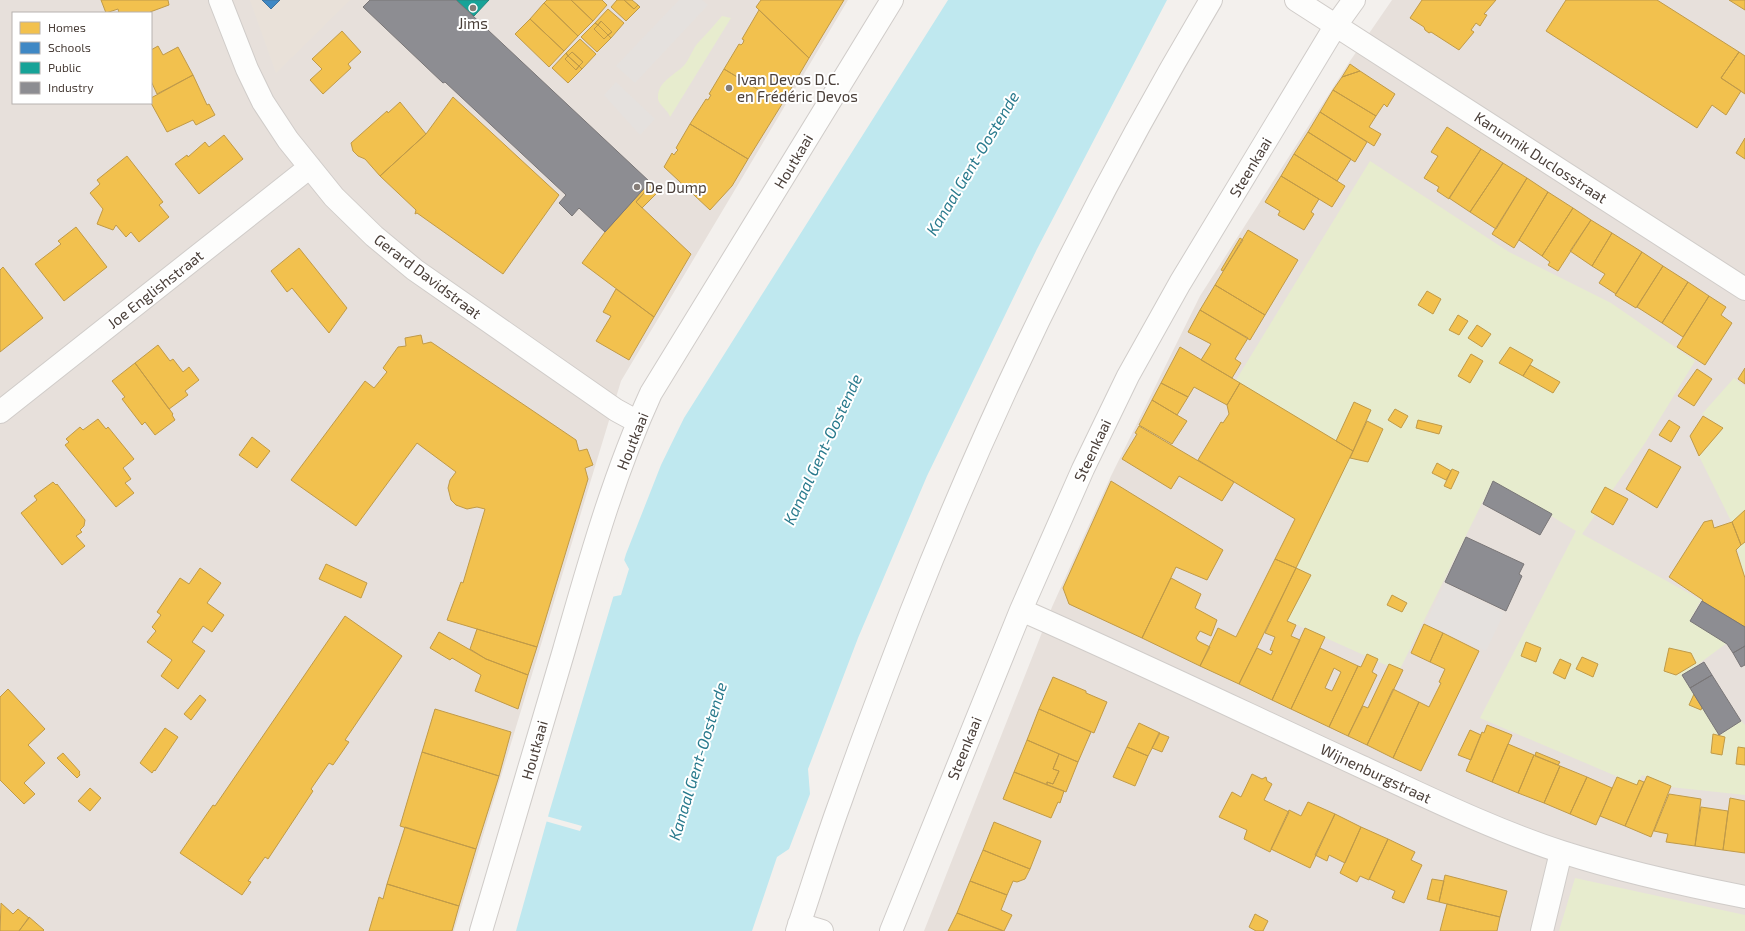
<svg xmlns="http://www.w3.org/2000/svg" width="1745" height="931" font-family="'Exo 2',sans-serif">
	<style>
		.residential { fill: #e7e0db; fill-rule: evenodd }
		.education { fill: #e9e1d9 }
		.green { fill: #e7ecce }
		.parking { fill: #e5e1de }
		.water { fill: #bfe8ef }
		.pier { fill: #f3f0ed }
		.homes { fill: #f2c14e; stroke: #c09a48; fill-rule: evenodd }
		.schools { fill: #3f88c5; stroke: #42729b }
		.public { fill: #17a398; stroke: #26857c }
		.industry { fill: #8d8d92; stroke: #797677 }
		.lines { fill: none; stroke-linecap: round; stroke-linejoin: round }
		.minor-casing { stroke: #d0ccc9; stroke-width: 24 }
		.minor { stroke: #fdfdfc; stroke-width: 22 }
		.poi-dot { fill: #857d78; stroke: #fff; stroke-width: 1.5 }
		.labels { text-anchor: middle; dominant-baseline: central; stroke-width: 4; stroke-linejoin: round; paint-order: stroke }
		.poi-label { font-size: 15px; fill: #4a3f39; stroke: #fff; text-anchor: start }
		.street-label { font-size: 15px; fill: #4a3f39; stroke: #fff }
		.water-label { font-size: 16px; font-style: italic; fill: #297a8d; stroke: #fff }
	</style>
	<rect width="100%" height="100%" fill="#f3f0ed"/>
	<path class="residential" d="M0 0H848L621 381 454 931H0ZM13 13H151V103H13Z
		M1392 0H1745V931H924L1052 607 1111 476 1200 296 1350 61Z"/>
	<path class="education" d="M250 0H350L276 73Z"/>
	<path class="green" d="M722 16 731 18 670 117C668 109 657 104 658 97 658 80 678 74 686 63 690 57 693 49 697 44 705 35 714 26 722 16Z
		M1370 161 1509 252 1611 303 1695 361 1645 443 1582 534 1701 600 1690 620 1727 643 1682 676 1720 735 1741 721 1745 725V795L1670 787 1642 775 1637 785 1480 718 1576 531 1493 481 1399 671 1286 620 1301 588 1286 577 1345 452 1233 385Z
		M1734 378 1745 387V580L1731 521 1699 456 1723 428 1702 414Z
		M1575 878 1745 915V931H1559Z"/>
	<path class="parking" d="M679 0H702L708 5 635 83 616 66Z
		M616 82 655 119 640 135 604 95Z
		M1445 583 1504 613 1486 651 1425 624Z"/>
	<path class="water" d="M948 0H1167L1037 249 927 476 858 638 808 769 810 794 789 849 777 857 752 931H516L549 813 626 554 661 465 684 418Z"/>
	<path class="pier" d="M623 558 629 569 621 595 611 597Z
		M546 816 582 826 580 831 545 821Z"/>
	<path class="homes" d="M101 0H168L169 5 150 12V13H119L118 9 106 13Z
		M547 0H571L593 21 578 36 544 3Z
		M571 0H602L607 5 593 21Z
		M617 0H624L634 9 638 5 640 7 626 21 611 7Z
		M624 0H632L638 5 634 9Z
		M761 0H844L809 58 756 7Z
		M1422 0H1496L1484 14 1487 15 1480 26 1476 23 1471 30 1474 32 1459 50 1431 32 1429 33 1425 30 1424 27 1410 18Z
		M1566 0H1657L1739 52 1721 78 1741 91 1726 115 1712 105 1697 128 1546 31Z
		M1729 0H1745V10Z
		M544 3 578 36 564 51 530 19Z
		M608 9 624 23 611 38 608 35 612 32 601 21 598 25 595 23Z
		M759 10 809 58 782 104 724 69 739 44 741 45 743 43 744 40 742 39Z
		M530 19 564 51 549 67 515 34Z
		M601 21 612 32 608 35 598 25Z
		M595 23 598 25 594 29 604 39 608 35 611 38 597 52 581 37Z
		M598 25 608 35 604 39 594 29Z
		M342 31 361 52 348 64 351 68 323 94 310 80 322 69 312 59Z
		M580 39 596 54 582 69 579 66 583 62 572 52 568 56 566 53Z
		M158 46 163 55 178 47 193 75 157 94 151 81V50Z
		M572 52 583 62 579 66 568 56Z
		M1739 52 1745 56V94L1721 78Z
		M566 53 568 56 565 59 576 70 579 66 582 69 568 83 552 68Z
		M568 56 579 66 576 70 565 59Z
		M1350 64 1360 71 1342 77Z
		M724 69 782 104 748 159 690 124 706 99 708 100 711 95 709 94Z
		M1360 71 1395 94 1387 107 1384 104 1376 116 1333 90 1342 77Z
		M193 75 207 105 209 104 215 115 196 125 193 120 167 132 151 103V98Z
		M1333 90 1376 116 1369 127 1381 134 1374 146 1320 112Z
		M453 97 559 195 503 274 417 213 415 214 416 210 380 176 426 134Z
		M400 102 426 134 380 176 365 159 358 156 353 151 351 143 387 111 388 113Z
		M1320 112 1367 142 1355 162 1308 132Z
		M690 124 748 159 732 186 710 210 664 167 672 153 674 155 676 152 678 150 676 148Z
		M1447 127 1481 149 1449 199 1437 191 1439 187 1424 178 1438 156 1431 152Z
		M1308 132 1351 159 1337 181 1294 154Z
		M224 135 243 159 199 194 175 164 187 155 188 157 205 142 209 147Z
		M1745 138V159L1736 153Z
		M1481 149 1503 163 1470 212 1449 198Z
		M1294 154 1345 186 1332 207 1281 176Z
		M127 156 163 202 159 205 169 217 139 242 131 232 126 237 116 225 113 230 97 224 103 209 90 193 100 184 97 180Z
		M1503 163 1527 178 1496 229 1470 212Z
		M1281 176 1319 199 1311 212 1314 214 1304 230 1278 215 1280 211 1265 202Z
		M1527 178 1548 192 1514 248 1492 234Z
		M650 182 661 193 659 194 650 186 636 202 691 254 654 317 582 263 605 232Z
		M650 186 657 193 642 208 636 202Z
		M1548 192 1573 208 1542 256 1519 240Z
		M1573 208 1591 220 1558 271 1548 265 1550 262 1542 256Z
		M1591 220 1612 233 1592 266 1570 251Z
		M76 227 107 267 64 301 35 264 61 244 58 241Z
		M1248 230 1298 260 1265 315 1215 285Z
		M1612 233 1642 252 1616 294 1599 283 1605 274 1592 266Z
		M1240 238 1243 240 1223 271 1221 270Z
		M299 248 347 308 329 333 292 288 287 292 271 271Z
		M1642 252 1663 266 1636 308 1615 295Z
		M1663 266 1688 282 1662 323 1637 307Z
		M3 267 43 318 0 352V270Z
		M1688 282 1709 296 1683 337 1662 323Z
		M1215 285 1265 315 1250 340 1200 310Z
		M616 289 654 317 629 360 596 341 611 316 603 312Z
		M1427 291 1441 299 1433 314 1418 305Z
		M1709 296 1726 307 1721 315 1732 323 1705 365 1677 347Z
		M1200 310 1248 338 1235 359 1241 363 1232 378 1201 360 1211 344 1188 332Z
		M1458 315 1468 321 1459 335 1449 330Z
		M1477 325 1491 334 1482 347 1468 338Z
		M421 335 423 344 431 342 576 440 579 451 587 449 593 465 585 468 588 479 537 647 447 620 461 582 463 583 485 509 477 507 467 509 456 505 451 500 448 488 450 480 456 472 417 443 356 526 291 480 365 381 374 388 387 372 383 368 398 347 406 346 405 338Z
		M158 345 170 361 173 359 183 372 189 367 199 380 185 391 188 395 169 409 135 363Z
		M1180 347 1240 383 1227 405 1194 387 1188 397 1161 383Z
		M1510 347 1533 360 1523 376 1499 363Z
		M1471 354 1483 361 1470 383 1458 376Z
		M135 363 173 414 172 415 175 420 155 435 145 422 142 425 122 399 125 397 112 381Z
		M1530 365 1560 382 1553 393 1523 376Z
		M1745 368V384L1738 379Z
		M1697 369 1712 379 1694 406 1678 396Z
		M1161 383 1188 397 1177 415 1152 400Z
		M1240 383 1353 451 1296 568 1275 559 1295 519 1198 460 1221 422 1223 423 1229 414 1227 405Z
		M1152 400 1187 421 1172 444 1139 425Z
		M1354 402 1371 410 1353 451 1336 441Z
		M1395 409 1408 416 1401 428 1388 420Z
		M1703 416 1723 428 1699 456 1690 436Z
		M98 419 106 429 108 427 134 459 123 468 131 479 125 483 134 493 116 507 65 445 69 442 66 439 80 427 83 430Z
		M1418 420 1442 426 1439 434 1416 428Z
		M1669 420 1680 427 1671 442 1659 435Z
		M1367 421 1383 429 1368 462 1350 458Z
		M1139 426 1234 482 1222 501 1179 476 1171 489 1122 459 1137 434 1135 433Z
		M252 437 270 451 257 468 239 455Z
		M1649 449 1681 467 1657 508 1626 489Z
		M1437 463 1451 471 1446 480 1432 473Z
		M1452 469 1459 472 1451 489 1444 486Z
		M1111 481 1223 550 1207 580 1176 567 1142 638 1069 604 1063 588Z
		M53 482 56 485 57 484 85 520 84 526 80 530 82 532 76 536 85 546 62 565 21 513 37 500 34 496Z
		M1605 487 1628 499 1613 525 1591 512Z
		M1745 510V542L1741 545 1732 522Z
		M1712 520 1714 528 1732 522 1741 545 1736 550 1745 578V627L1702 601 1703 600 1669 577 1704 522Z
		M1275 559 1296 568 1239 684 1200 666 1218 628 1236 637Z
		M326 564 367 583 361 598 319 579Z
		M200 568 221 583 207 603 224 615 212 632 203 626 192 642 205 651 178 689 161 676 172 660 147 642 156 631 152 627 161 615 157 612 180 578 189 584Z
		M1296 568 1311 575 1287 621 1296 625 1291 636 1300 640 1272 700 1239 684 1257 648 1271 655 1273 651 1270 650 1275 637 1265 633Z
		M1171 578 1201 594 1195 608 1217 620 1211 636 1200 631 1196 638 1198 641 1210 647 1200 666 1142 638Z
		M1392 595 1407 603 1402 612 1387 605Z
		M345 616 402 656 345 740 349 742 333 765 329 763 311 789 313 791 268 859 265 857 248 881 251 882 242 895 180 853 213 805 215 806Z
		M1424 624 1443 633 1430 662 1411 653Z
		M1305 628 1325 637 1291 709 1272 700Z
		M477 629 537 647 528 675 486 659 470 649Z
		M439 632 486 659 528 675 518 709 475 691 481 675 452 658 450 660 430 648Z
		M1443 633 1479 651 1421 771 1393 758 1419 702 1429 707 1441 683 1439 682 1445 669 1430 662Z
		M1526 642 1541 648 1536 662 1521 656Z
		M1320 648 1358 666 1329 727 1291 709ZM1334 668 1341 672 1332 691 1325 688Z
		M1669 648 1691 653 1696 663 1676 675 1664 671Z
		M1367 654 1378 659 1372 672 1377 675 1348 736 1329 727 1358 666 1361 667Z
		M1582 657 1598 664 1593 677 1576 669Z
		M1560 659 1571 664 1565 679 1553 673Z
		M1389 664 1403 670 1367 745 1348 736 1363 706 1368 708Z
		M1053 677 1086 691V693L1107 702 1094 733 1039 709Z
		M8 689 45 729 28 745 45 763 24 783 35 794 24 804 0 780V697Z
		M1393 689 1419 702 1393 758 1367 745Z
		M1694 694 1702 707 1701 710 1689 705Z
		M200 695 206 700 191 720 184 714Z
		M435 709 511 732 499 776 422 752Z
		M1039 709 1091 732 1078 762 1027 740Z
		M1139 723 1160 733 1148 756 1127 747Z
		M1487 725 1512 735 1492 782 1466 771 1482 732 1484 733Z
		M165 728 178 737 155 771 154 770 152 773 140 763Z
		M1470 730 1481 735 1471 760 1458 755Z
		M1159 733 1169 737 1162 752 1152 748Z
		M1713 734 1725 737 1722 755 1711 753Z
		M1027 740 1059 754 1053 769 1059 771 1053 784 1047 782V785L1014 772Z
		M1508 744 1534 755 1518 793 1492 782Z
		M1127 747 1148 756 1135 786 1113 777Z
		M1738 747 1745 748V765L1736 764Z
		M422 752 499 776 476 849 400 826Z
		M1536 752 1560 762 1558 765 1535 756Z
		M63 753 80 772 79 773 80 775 77 778 57 758Z
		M1059 754 1078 762 1066 792 1047 785V782L1053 784 1059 771 1053 769Z
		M1534 755 1560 766 1544 803 1518 793Z
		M1560 766 1587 777 1570 814 1544 803Z
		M1014 772 1064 791 1060 803 1058 802 1051 818 1003 799Z
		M1252 774 1262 779 1266 777 1267 781 1272 784 1264 800 1289 812 1270 852 1244 839 1247 830 1219 817 1232 792 1241 797Z
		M1647 776 1671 786 1651 837 1625 826Z
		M1587 777 1612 788 1596 825 1570 814Z
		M1617 777 1637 785 1639 780 1644 782 1625 826 1600 816Z
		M90 788 101 798 90 811 78 801Z
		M1669 794 1701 799 1695 846 1666 842 1668 834 1654 831Z
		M1730 798 1745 801V853L1723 850Z
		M1308 802 1335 814 1310 868 1271 849 1289 810 1301 816Z
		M1701 807 1728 811 1723 850 1695 846Z
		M1335 814 1361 827 1345 863 1329 855 1327 861 1315 855Z
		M994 822 1041 841 1030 869 983 850Z
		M405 827 476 849 459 906 387 884Z
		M1361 827 1388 839 1369 880 1360 876 1357 882 1340 873Z
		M1388 839 1415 852 1411 860 1422 865 1404 903 1392 898 1395 891 1369 879Z
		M983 850 1030 869 1025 879 1017 882 1013 881 1007 895 970 881Z
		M1445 875 1507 891 1500 917 1439 902Z
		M1432 879 1444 881 1439 902 1427 899Z
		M970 881 1007 895 1001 910 1012 915 1004 931 957 913Z
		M387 884 459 906 452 931H369L379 897 383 899Z
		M1 903 13 914 18 909 29 918 19 931H0Z
		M1447 904 1500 917 1497 931H1440Z
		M957 913 1003 931H948Z
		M1255 914 1268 921 1263 931H1256L1249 927Z
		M29 917 44 930 43 931H19Z"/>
	<path class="schools" d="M262 0H280L271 9Z"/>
	<path class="public" d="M456 0H489L474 16Z"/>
	<path class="industry" d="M370 0H456L650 182 605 232 579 208 572 216 559 203 566 195 445 82 443 83 363 7Z
		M1493 481 1552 514 1540 535 1483 504Z
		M1466 537 1524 564 1519 574 1522 576 1506 611 1445 582Z
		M1702 601 1745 627V646L1733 653 1727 644 1690 621Z
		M1745 646V665L1741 667 1733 653Z
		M1704 662 1712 675 1690 688 1682 675Z
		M1712 675 1741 721 1719 735 1690 688Z"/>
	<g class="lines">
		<defs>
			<path id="minor" d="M220 0 247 69 263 102 288 140 334 197 374 236 415 270 616 410 638 422
				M1296 0 1745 289
				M0 412 310 167
				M1021 610C1135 660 1247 714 1360 766 1425 796 1494 830 1562 852 1621 871 1684 885 1745 897
				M799 924 822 931
				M481 931C509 837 536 744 564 650 589 563 613 476 651 393L892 0
				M797 931C812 887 825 843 841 800 863 737 887 674 911 612 994 401 1095 195 1211 0
				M891 931 1021 610 1083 469 1128 376 1180 283 1336 25 1354 0
				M1542 931 1561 852"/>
		</defs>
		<use href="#minor" class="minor-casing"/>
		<use href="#minor" class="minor"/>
	</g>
	<g class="poi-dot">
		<circle cx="473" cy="8" r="4"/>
		<circle cx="729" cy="88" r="4"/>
		<circle cx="637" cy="187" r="4"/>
	</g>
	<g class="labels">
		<g class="poi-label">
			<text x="473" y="23" text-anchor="middle">Jims</text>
			<text x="737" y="79">Ivan Devos D.C.<tspan x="737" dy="17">en Frédéric Devos</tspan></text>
			<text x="645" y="187">De Dump</text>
		</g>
		<g class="street-label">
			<text transform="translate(1541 157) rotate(33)">Kanunnik Duclosstraat</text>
			<text transform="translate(793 161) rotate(-59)">Houtkaai</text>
			<text transform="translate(1250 167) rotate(-59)">Steenkaai</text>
			<text transform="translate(428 276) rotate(37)">Gerard Davidstraat</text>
			<text transform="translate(155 289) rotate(-38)">Joe Englishstraat</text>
			<text transform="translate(632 441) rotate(-68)">Houtkaai</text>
			<text transform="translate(1092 450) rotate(-65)">Steenkaai</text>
			<text transform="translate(964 748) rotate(-68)">Steenkaai</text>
			<text transform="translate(534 750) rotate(-74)">Houtkaai</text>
			<text transform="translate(1376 773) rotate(25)">Wijnenburgstraat</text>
		</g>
		<g class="water-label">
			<text transform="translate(972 163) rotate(-59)">Kanaal Gent-Oostende</text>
			<text transform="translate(822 449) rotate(-65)">Kanaal Gent-Oostende</text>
			<text transform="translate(697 761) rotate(-73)">Kanaal Gent-Oostende</text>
		</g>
	</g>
	<rect x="12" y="12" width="140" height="92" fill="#ffffff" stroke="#b7b2b0"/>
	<rect x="20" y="22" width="20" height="12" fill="#f2c14e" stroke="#b7b2b0"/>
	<text x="48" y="32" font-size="12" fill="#4a3f39">Homes</text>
	<rect x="20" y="42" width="20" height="12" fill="#3f88c5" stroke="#b7b2b0"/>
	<text x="48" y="52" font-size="12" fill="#4a3f39">Schools</text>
	<rect x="20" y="62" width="20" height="12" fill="#17a398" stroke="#b7b2b0"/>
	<text x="48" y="72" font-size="12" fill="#4a3f39">Public</text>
	<rect x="20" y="82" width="20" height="12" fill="#8d8d92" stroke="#b7b2b0"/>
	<text x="48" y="92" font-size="12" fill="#4a3f39">Industry</text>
</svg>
